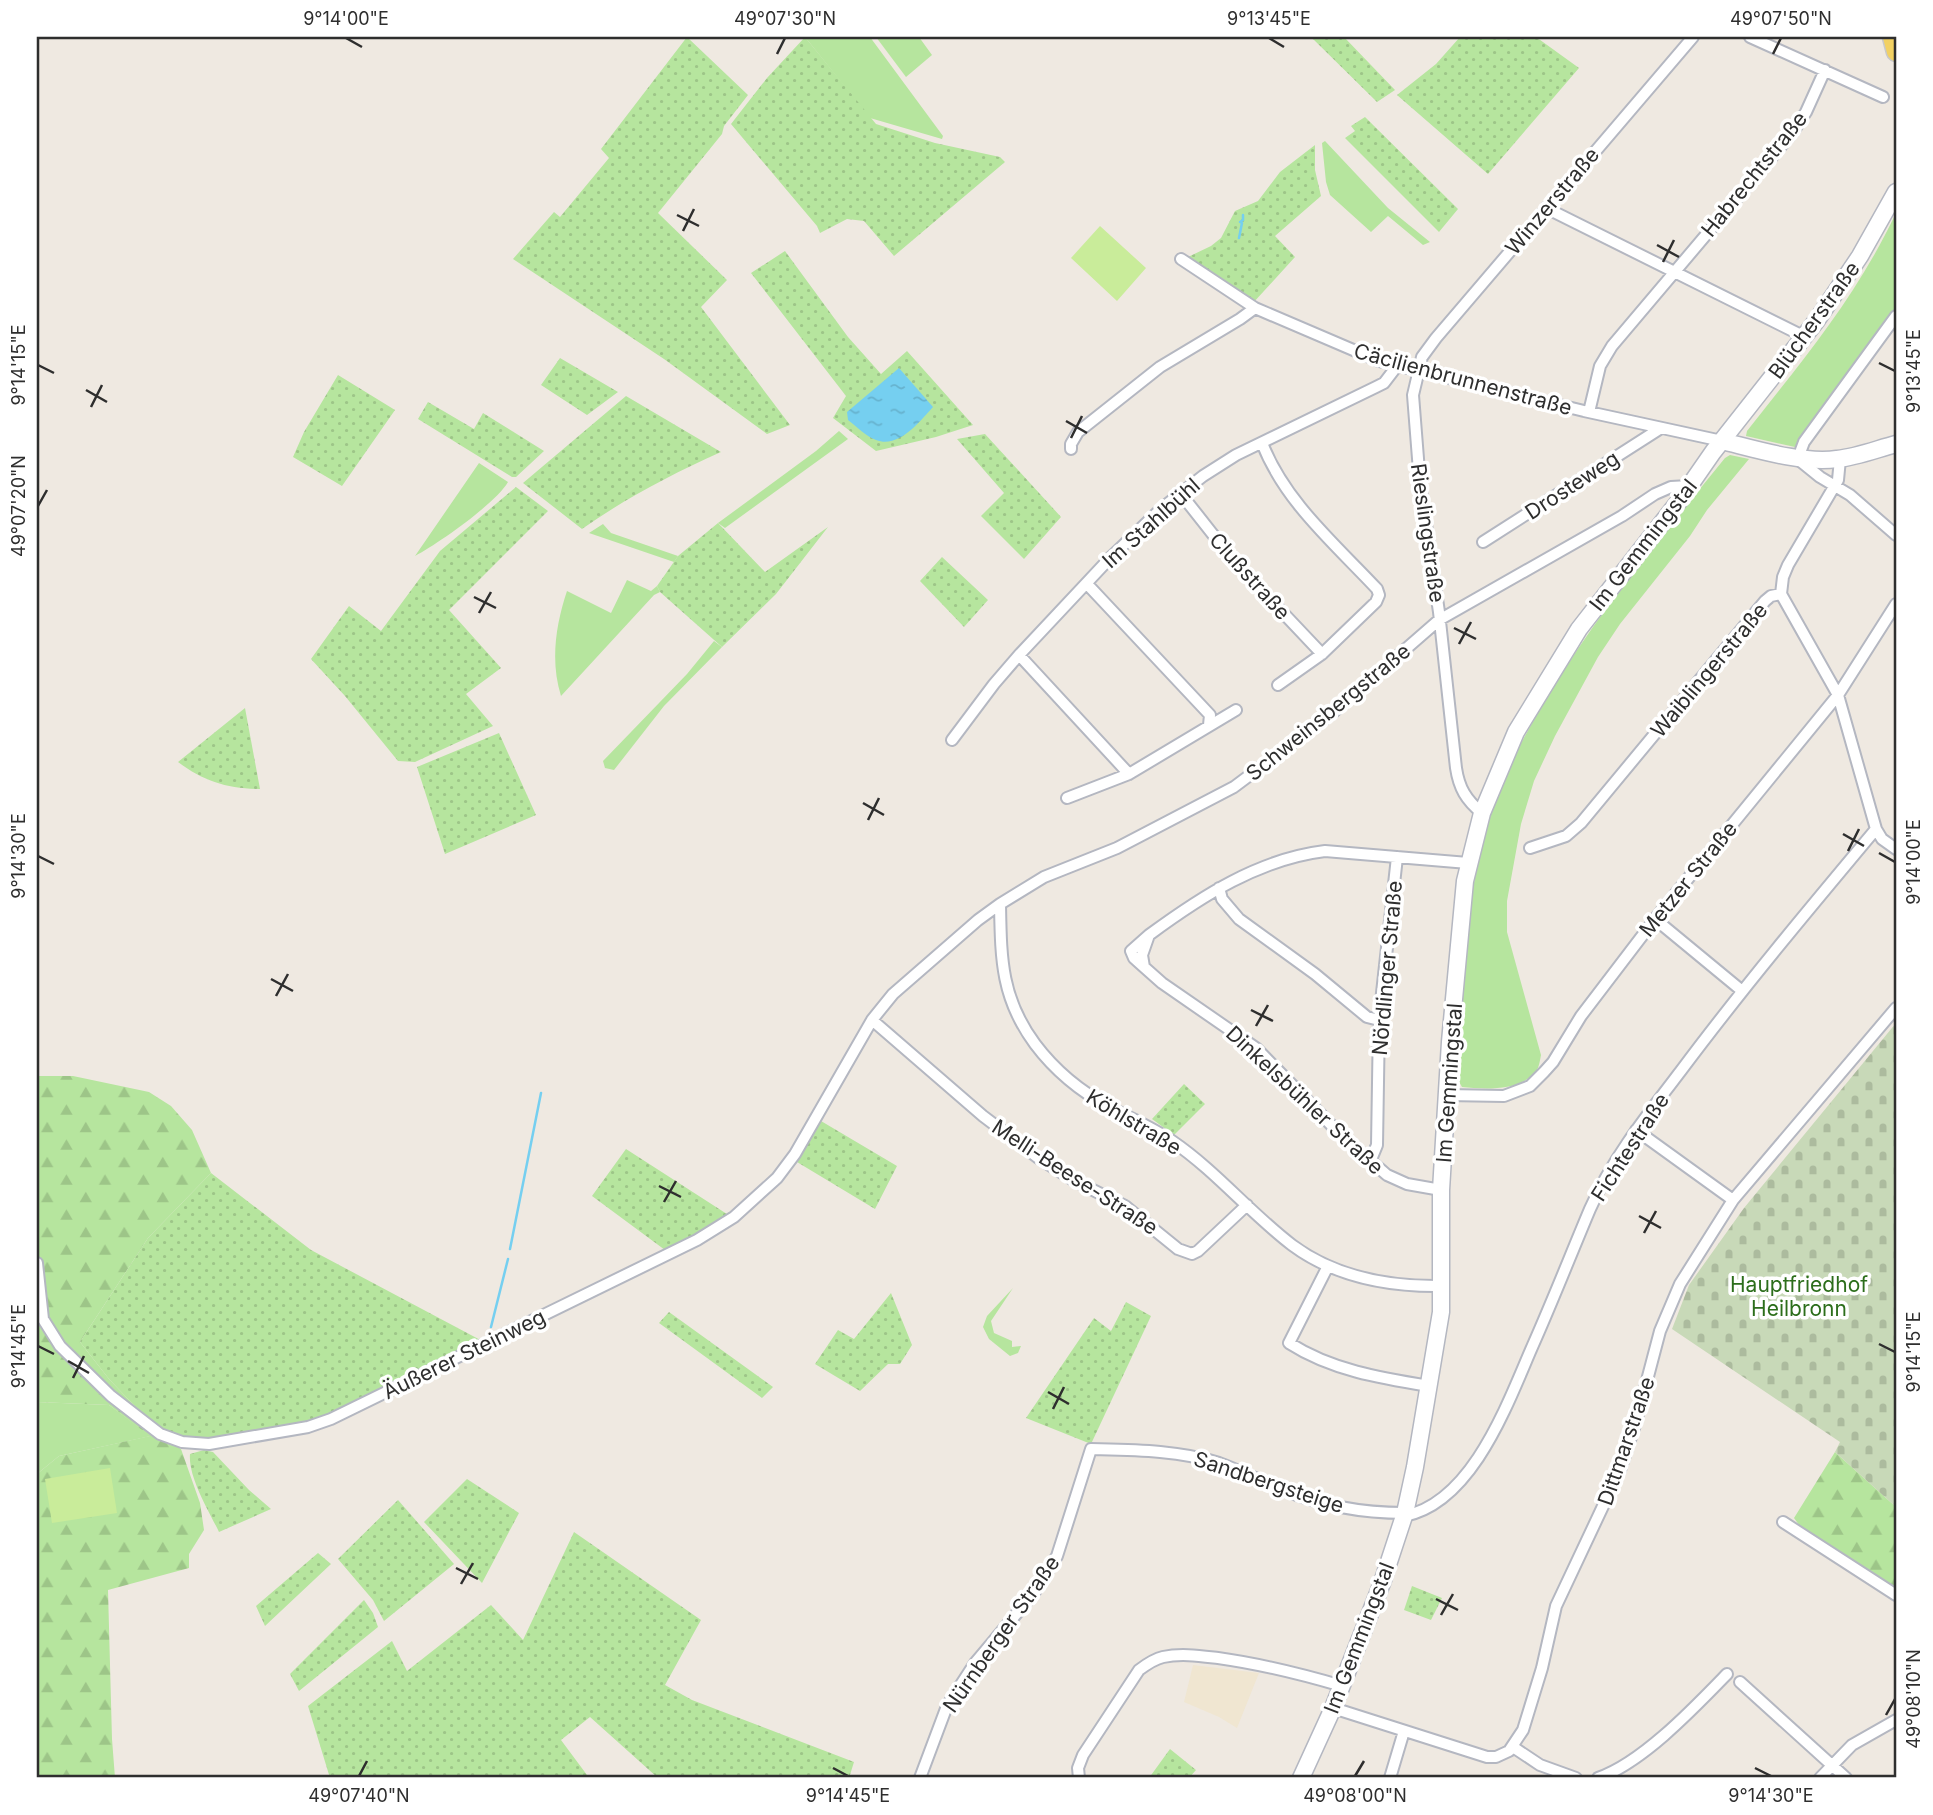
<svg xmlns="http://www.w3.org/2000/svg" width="1933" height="1815" font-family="Inter,sans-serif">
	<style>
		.education { fill: #f0e6d1 }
		.grass { fill: #b6e59e }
		.forest { fill: url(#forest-firs) }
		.cemetery { fill: url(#cemetery-stones) }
		.park { fill: url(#park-dots) }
		.pitch { fill: #c9ec9a }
		.water { fill: url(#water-ripples) }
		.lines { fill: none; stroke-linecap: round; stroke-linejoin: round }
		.stream { stroke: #75cff0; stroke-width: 2.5 }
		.street-casing { stroke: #b4b7c1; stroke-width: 14 }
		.secondary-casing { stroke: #b4b7c1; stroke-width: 19 }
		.primary-casing { stroke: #c9c9c9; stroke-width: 21 }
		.street { stroke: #fff; stroke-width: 10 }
		.secondary { stroke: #fff; stroke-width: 16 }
		.primary { stroke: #f2d163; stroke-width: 18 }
		.ticks { fill: none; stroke: #2e2e2e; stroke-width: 2.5 }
		.labels { text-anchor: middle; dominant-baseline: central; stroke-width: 7; stroke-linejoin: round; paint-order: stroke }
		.street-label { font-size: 21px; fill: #2e2e2e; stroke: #fff }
		.park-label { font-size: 21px; fill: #2c6e1b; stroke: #fff }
		.neatline { fill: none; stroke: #2e2e2e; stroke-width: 2.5 }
		.ticks-label { font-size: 18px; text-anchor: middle; fill: #2e2e2e }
	</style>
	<defs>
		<pattern id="forest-firs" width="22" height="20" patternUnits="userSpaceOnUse" patternTransform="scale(1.75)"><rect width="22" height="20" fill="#b6e59e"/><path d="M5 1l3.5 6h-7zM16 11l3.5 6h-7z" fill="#9dc588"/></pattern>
		<pattern id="cemetery-stones" width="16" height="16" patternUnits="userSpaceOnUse" patternTransform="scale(1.75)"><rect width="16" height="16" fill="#c8d9b8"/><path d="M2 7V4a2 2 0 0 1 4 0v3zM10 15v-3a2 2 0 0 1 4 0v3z" fill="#acbb9e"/></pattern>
		<pattern id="park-dots" width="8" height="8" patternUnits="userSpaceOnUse" patternTransform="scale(1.75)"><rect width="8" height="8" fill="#b6e59e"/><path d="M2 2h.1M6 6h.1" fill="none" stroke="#9dc588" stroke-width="1.8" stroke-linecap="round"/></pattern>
		<pattern id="water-ripples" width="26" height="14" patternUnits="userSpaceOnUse" patternTransform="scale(1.75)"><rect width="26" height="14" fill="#75cff0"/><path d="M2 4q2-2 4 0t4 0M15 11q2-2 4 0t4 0" fill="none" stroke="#66b2ce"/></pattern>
	</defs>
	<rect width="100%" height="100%" fill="#efe9e1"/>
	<path class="education" d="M1193 1665 1259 1673 1237 1728 1219 1717 1184 1702Z"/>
	<path class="grass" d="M805 37H870L943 136 942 139 870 118Z
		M876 37H919L932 55 906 77Z
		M1325 141 1388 208 1430 242 1423 245 1388 216 1371 232 1330 195 1326 182 1322 143Z
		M1896 201V307L1805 430 1795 447 1746 436 1747 431C1803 360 1856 297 1895 215L1890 211Z
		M839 431 848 439 725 528 718 523 816 451Z
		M1730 455 1749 459 1707 510 1690 536 1620 624 1598 657 1555 736 1534 781 1521 824 1507 901V932L1541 1055C1540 1060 1539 1068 1536 1071 1520 1092 1484 1089 1462 1087L1454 1073C1462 993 1465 893 1490 816 1502 776 1523 738 1545 701 1596 614 1661 537 1725 458Z
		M479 463 508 482C496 503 438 544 415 556Z
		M603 524 611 533 678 556 674 562 589 533Z
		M627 580 651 591 657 586 660 592 654 595 561 696C550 661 556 624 567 591L611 613Z
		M714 641 722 647 664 706 614 770 605 768 603 761 687 674Z
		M1013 1288 991 1321 994 1333 1012 1341V1347L1021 1346 1018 1353 1010 1356 989 1339 983 1327 987 1316Z
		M37 1402 109 1405 151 1436 59 1456 37 1474Z"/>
	<path class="forest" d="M37 1076H73L149 1092 171 1106 192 1130 211 1173 148 1238 80 1342 109 1379 166 1439 181 1449 200 1503 204 1530 189 1554V1568L108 1590 112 1739 115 1778H37V1474L59 1456 150 1436 109 1405 37 1402Z
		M1835 1452 1896 1507V1589L1802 1529 1794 1518Z"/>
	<path class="cemetery" d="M1896 1023V1507L1835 1452 1840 1442 1672 1329 1689 1285 1744 1208Z"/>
	<path class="park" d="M687 37 748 95 724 126 722 134 658 213 727 280 701 307 790 425 767 434 664 359 513 259 554 212 560 217 609 158 601 149Z
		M805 37 876 124 935 143 1000 157 1005 162 894 256 864 221 847 219 820 233 817 226 731 124 767 78Z
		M1311 37H1344L1395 90 1377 102Z
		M1460 37H1536L1579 68 1488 174 1397 95 1436 64Z
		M1365 117 1458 209 1439 232 1345 138 1355 131 1351 126Z
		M1315 145V170L1321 196 1275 236 1295 257 1253 303 1188 257 1211 246 1221 238 1235 211 1258 201 1280 172Z
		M785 251 848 337 881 374 907 351 973 425 936 437 876 451 833 418 846 396 751 273Z
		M560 358 618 392 587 415 541 385Z
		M338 375 395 410 342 486 293 457 304 432Z
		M626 396 721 452C672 474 626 498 582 529L523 483Z
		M428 402 474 429 483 413 544 451 516 477H512L418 419Z
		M985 434 1061 517 1024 559 981 516 1004 493 957 439Z
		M516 487 548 511 449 610 501 668 466 694 493 726 415 762 398 761 345 696 311 659 349 606 381 631 440 551Z
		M718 523 765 572 828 527 776 594 722 647 660 592 657 586 678 556Z
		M942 557 988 600 964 627 920 581Z
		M245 708 260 789C228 789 203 781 178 762Z
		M499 733 536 815 445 854 417 767Z
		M1184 1084 1205 1104 1174 1135 1152 1119Z
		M821 1121 897 1166 875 1209 797 1162Z
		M626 1149 730 1216 665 1250 592 1196Z
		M211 1173 311 1250 486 1343 317 1423 209 1443 166 1439 109 1379 80 1342 148 1238Z
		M891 1293 912 1345 900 1364H888L860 1391 815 1364 838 1330 854 1339Z
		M1126 1302 1151 1316 1091 1444 1026 1418 1094 1318 1111 1331Z
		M669 1312 773 1387 762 1398 659 1323Z
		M204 1450 213 1452 249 1490 271 1509 219 1532C209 1511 188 1477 190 1454Z
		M467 1479 519 1513 482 1583 424 1522Z
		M398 1500 454 1564 384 1621 373 1600 338 1559Z
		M574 1532 701 1620 665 1685 692 1700 854 1762 849 1778H658L590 1717 561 1740 587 1775 583 1778H330L308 1706 392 1641 407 1671 491 1605 523 1640Z
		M318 1553 331 1564 265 1626 256 1606Z
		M1412 1586 1442 1598 1431 1620 1404 1610Z
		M364 1600 373 1613 378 1627 299 1691 290 1674Z
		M1170 1749 1196 1770 1189 1778H1149Z"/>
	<path class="pitch" d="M1100 226 1146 268 1117 301 1071 258Z
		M110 1468 117 1513 52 1523 45 1479Z"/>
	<path class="water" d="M899 368 933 407C920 421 899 449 876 440 867 437 856 426 848 420L847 412Z"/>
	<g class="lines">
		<path class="stream" d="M1239 238 1242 223 1240 222 1243 220V215
			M510 1249 541 1093
			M491 1327 508 1259"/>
		<defs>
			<path id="street" d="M1750 37 1883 97
				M1546 208 1805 337
				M1181 259 1255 308 1379 361 1584 411 1722 441
				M1589 412 1600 366 1612 346 1793 132 1806 112 1825 70
				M1262 443C1285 502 1335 544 1377 589L1379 595 1376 602 1322 654 1278 685
				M1071 449V444L1078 432 1160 367 1240 319 1255 308
				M1801 457V450L1804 442 1896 316
				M1840 459 1838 480 1788 565 1783 577 1781 594 1838 695 1876 829 1882 839 1896 849
				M1799 460 1820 477 1850 495 1896 535
				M1181 494 1233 560 1322 654
				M1483 542 1661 428
				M1087 584 1210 715 1209 725
				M1019 655 1129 774
				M952 740 994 684 1019 655 1110 558 1161 509 1203 476 1236 455 1376 387 1384 383 1397 366
				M1067 798 1129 774 1236 710
				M1482 813C1466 800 1459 788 1456 768L1439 612 1420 484 1413 395 1422 357 1436 338 1693 37
				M1530 848 1566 836 1581 823 1765 601 1771 596 1781 594
				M1219 888 1222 899 1239 919 1315 974 1367 1017 1379 1020
				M1000 904C1001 959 1001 998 1035 1044 1056 1072 1081 1092 1111 1108 1132 1119 1153 1128 1172 1141 1216 1171 1250 1213 1292 1245 1335 1277 1390 1287 1443 1286
				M1655 919 1741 990
				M1149 935C1202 896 1259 859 1325 851L1468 863
				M1144 967 1134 958 1131 951 1149 935 1142 955 1144 967 1162 983 1256 1048 1341 1135 1387 1175 1407 1184 1441 1190
				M872 1020 983 1116 1037 1157 1075 1181 1125 1206 1178 1249 1192 1254 1198 1251 1247 1205
				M1446 1095 1504 1096 1530 1086 1544 1072 1553 1062 1581 1016 1655 919 1838 695 1896 604
				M1636 1130 1733 1200
				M1370 1162 1377 1145 1379 1020 1397 857
				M37 1263 43 1319 60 1346 111 1396 160 1434 182 1442 209 1444 308 1427 331 1419 697 1240 734 1217 777 1178 795 1154 872 1020 893 994 978 920 1000 904 1044 877 1117 848 1234 787 1330 715 1439 620 1622 516 1655 494 1671 487 1689 486
				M1328 1266 1289 1343C1331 1370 1380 1378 1429 1386
				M1404 1516C1473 1503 1508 1402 1533 1345 1553 1300 1571 1254 1590 1209 1612 1159 1647 1115 1680 1072 1742 989 1809 909 1876 829
				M1783 1522 1896 1595
				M1740 1682 1846 1778
				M1333 1708 1487 1757H1496L1509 1751 1523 1730 1542 1668 1556 1606 1620 1470 1636 1422 1660 1331 1680 1284 1733 1200 1896 1008
				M1513 1747 1540 1765 1576 1778
				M920 1778 947 1706 975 1663 1034 1593 1057 1556 1091 1449C1133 1450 1178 1450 1219 1463 1241 1471 1262 1482 1284 1490 1322 1506 1363 1513 1405 1513
				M1079 1778 1078 1768 1083 1755 1139 1670C1147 1664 1154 1659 1163 1657 1181 1653 1201 1656 1218 1658 1261 1664 1301 1674 1342 1686
				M1390 1778 1404 1731
				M1598 1778C1642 1763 1694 1708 1727 1674
				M1820 1778 1852 1745 1896 1720"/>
			<path id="secondary" d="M1722 441C1755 449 1803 464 1837 459 1857 457 1877 449 1896 444
				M1301 1778 1333 1708 1382 1583 1405 1513 1415 1467 1441 1312V1190L1450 1042 1465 881 1482 813 1516 732 1579 629 1679 501 1713 452 1817 320 1860 256 1896 192"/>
			<path id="primary" d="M1892 37 1896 52"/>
		</defs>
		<use href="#street" class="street-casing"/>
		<use href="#secondary" class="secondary-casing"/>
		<use href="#primary" class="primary-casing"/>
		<use href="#street" class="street"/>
		<use href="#secondary" class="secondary"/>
		<use href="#primary" class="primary"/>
	</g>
	<path class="ticks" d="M346 38 362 47M1269 38 1284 47M777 54 785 38M1773 54 1781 38M677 215 699 226M683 231 694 209M1657 245 1679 257M1663 262 1674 240M1879 363 1895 371M38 365 54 373M86 390 107 402M91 407 102 385M1066 421 1087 433M1071 438 1082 416M38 506 47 490M474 597 496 608M479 613 491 592M1454 628 1476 639M1459 644 1471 622M863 803 884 815M868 820 879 798M1843 834 1864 846M1848 851 1859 829M1879 853 1895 862M38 856 54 864M271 979 293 991M276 996 288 974M1251 1010 1273 1021M1256 1026 1268 1005M659 1186 681 1197M664 1202 676 1181M1639 1216 1661 1228M1644 1233 1656 1211M1879 1344 1895 1352M38 1346 54 1354M68 1361 89 1373M73 1378 84 1356M1048 1392 1069 1404M1053 1409 1064 1387M456 1568 478 1579M461 1584 473 1563M1436 1599 1458 1610M1441 1615 1453 1594M1886 1715 1895 1699M833 1768 848 1776M1755 1768 1771 1776M359 1776 367 1761M1355 1776 1364 1761"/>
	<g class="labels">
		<g class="street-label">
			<text transform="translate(1754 174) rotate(-51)">Habrechtstraße</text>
			<text transform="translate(1552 201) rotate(-50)">Winzerstraße</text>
			<text transform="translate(1814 320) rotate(-54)">Blücherstraße</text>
			<text transform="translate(1463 379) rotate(15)">Cäcilienbrunnenstraße</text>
			<text transform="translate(1572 485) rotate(-33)">Drosteweg</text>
			<text transform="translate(1151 523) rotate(-42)">Im Stahlbühl</text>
			<text transform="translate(1428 533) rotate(82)">Rieslingstraße</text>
			<text transform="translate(1643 545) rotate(-52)">Im Gemmingstal</text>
			<text transform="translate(1250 576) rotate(48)">Clußstraße</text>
			<text transform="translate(1709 670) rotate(-50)">Waiblingerstraße</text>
			<text transform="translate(1328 712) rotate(-39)">Schweinsbergstraße</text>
			<text transform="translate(1688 879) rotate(-51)">Metzer Straße</text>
			<text transform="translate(1387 968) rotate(-85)">Nördlinger Straße</text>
			<text transform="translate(1449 1083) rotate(-86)">Im Gemmingstal</text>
			<text transform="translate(1305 1100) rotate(43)">Dinkelsbühler Straße</text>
			<text transform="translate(1134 1122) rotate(31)">Köhlstraße</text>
			<text transform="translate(1630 1147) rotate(-57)">Fichtestraße</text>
			<text transform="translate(1075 1177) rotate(33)">Melli-Beese-Straße</text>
			<text transform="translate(464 1354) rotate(-26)">Äußerer Steinweg</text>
			<text transform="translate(1626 1441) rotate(-71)">Dittmarstraße</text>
			<text transform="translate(1269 1482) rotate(18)">Sandbergsteige</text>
			<text transform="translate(1001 1634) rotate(-55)">Nürnberger Straße</text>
			<text transform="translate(1359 1638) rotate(-69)">Im Gemmingstal</text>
		</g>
		<g class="park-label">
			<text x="1799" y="1284">Hauptfriedhof<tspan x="1799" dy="24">Heilbronn</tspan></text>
		</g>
	</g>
	<rect width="1933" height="1815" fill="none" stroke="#ffffff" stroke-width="77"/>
	<rect x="38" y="38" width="1857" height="1738" class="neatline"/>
	<g class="ticks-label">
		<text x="346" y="25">9°14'00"E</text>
		<text x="785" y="25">49°07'30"N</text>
		<text x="1269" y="25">9°13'45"E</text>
		<text x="1781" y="25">49°07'50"N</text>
		<text transform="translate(19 365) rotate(-90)" y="6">9°14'15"E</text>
		<text transform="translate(1914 371) rotate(-90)" y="6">9°13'45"E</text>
		<text transform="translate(19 506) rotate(-90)" y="6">49°07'20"N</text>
		<text transform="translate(19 856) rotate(-90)" y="6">9°14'30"E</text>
		<text transform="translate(1914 862) rotate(-90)" y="6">9°14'00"E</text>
		<text transform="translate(19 1346) rotate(-90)" y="6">9°14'45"E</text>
		<text transform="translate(1914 1352) rotate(-90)" y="6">9°14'15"E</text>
		<text transform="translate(1914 1699) rotate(-90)" y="6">49°08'10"N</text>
		<text x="359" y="1802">49°07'40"N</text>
		<text x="848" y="1802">9°14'45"E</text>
		<text x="1355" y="1802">49°08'00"N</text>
		<text x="1771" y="1802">9°14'30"E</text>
	</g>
</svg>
